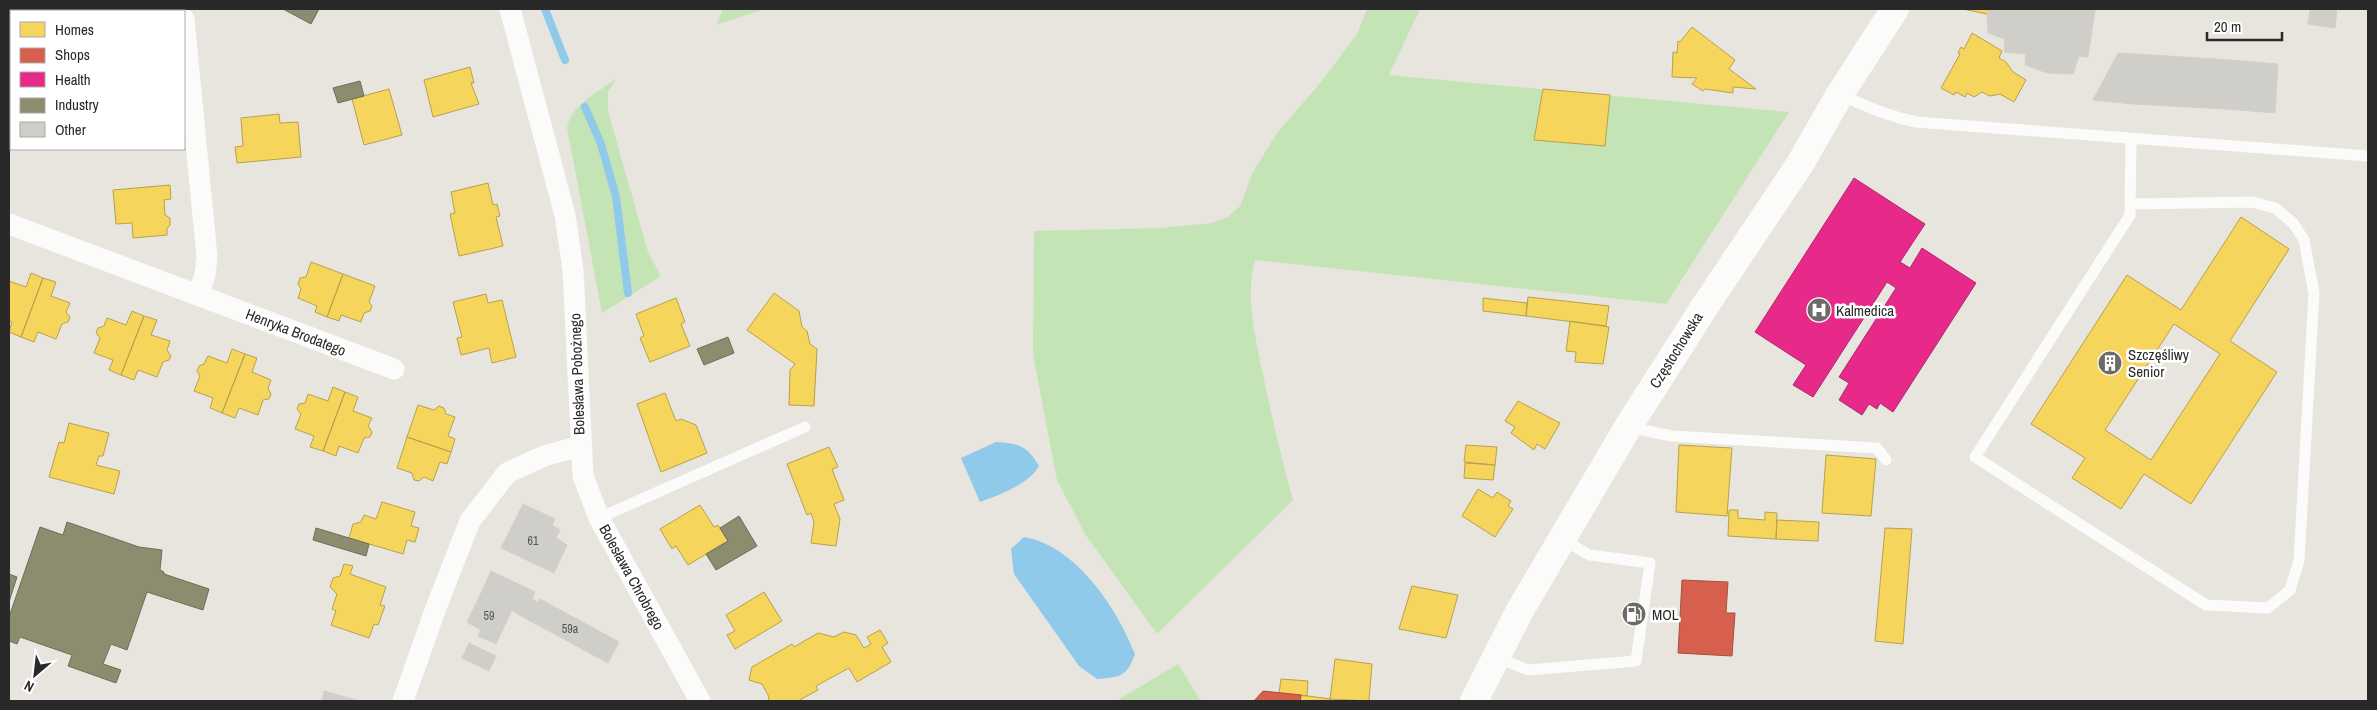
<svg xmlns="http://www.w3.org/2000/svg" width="2377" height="710" font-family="'Archivo Narrow',sans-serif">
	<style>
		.green { fill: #c4e4b6 }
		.water { fill: #90caeb }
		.homes { fill: #f6d55c; stroke: #b8a14d; fill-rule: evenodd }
		.shops { fill: #d6604d; stroke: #a25042 }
		.health { fill: #e7298a; stroke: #ae296d }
		.industry { fill: #8c8c6e; stroke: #6e6e59 }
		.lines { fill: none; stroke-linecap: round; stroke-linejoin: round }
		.stream { stroke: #90caeb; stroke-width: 8 }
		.building { fill: #d0cec9; stroke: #d2d0ca }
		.lane { stroke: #fbfbfa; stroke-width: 11 }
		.street { stroke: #fbfbfa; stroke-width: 21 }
		.secondary { stroke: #fbfbfa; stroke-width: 28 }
		.labels { text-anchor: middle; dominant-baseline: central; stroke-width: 5; stroke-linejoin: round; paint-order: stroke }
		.number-label { font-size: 12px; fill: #545352 }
		.poi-label { font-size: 15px; fill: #292929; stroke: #fff; text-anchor: start }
		.street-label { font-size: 15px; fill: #292929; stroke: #fff }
	</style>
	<rect width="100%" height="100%" fill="#e7e5de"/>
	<path class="green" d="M723 9H764L716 25Z
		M1367 9H1420L1389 75 1789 112 1666 304 1255 260C1245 295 1255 336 1262 370 1271 414 1281 457 1293 500L1157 634 1085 534 1057 480 1033 355 1034 231 1161 228 1212 223 1228 217 1240 206 1253 172 1277 133 1321 82 1357 34Z
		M616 79 608 92V111L648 252 661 276 602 313 567 128C571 105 598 92 616 79Z
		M1178 664 1201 701H1116Z"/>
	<path class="water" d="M996 442C1019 443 1027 446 1039 466 1028 485 1001 494 980 502L961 458Z
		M1024 537C1076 546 1117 608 1135 654 1127 677 1120 677 1097 679L1079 666 1014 574 1011 549Z"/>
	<path class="homes" d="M1963 9H1990L1987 14Z
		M1692 27 1735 60 1729 69 1756 89 1733 87V93L1705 89 1703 91 1692 84 1697 78 1672 77 1673 52 1677 53 1678 41 1680 42Z
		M1972 33 2002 51 1999 58 2006 62 2013 72 2026 80 2014 102 2000 94 1990 96 1982 92 1974 97 1967 93 1965 97 1956 92 1954 95 1941 88 1960 54 1958 53 1961 47 1964 49Z
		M470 67 474 83H471L479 104 433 117 424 80Z
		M389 89 402 135 364 145 352 99Z
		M1543 89 1610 95 1605 146 1534 140Z
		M279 114 280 123 298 122 301 157 237 163 235 147 243 146 241 118Z
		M488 183 493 205 497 204 500 216 496 217 503 246 459 256 450 214 455 213 451 192Z
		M170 185 171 199 164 200 165 215 170 218V225L167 229V235L133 238 132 223 116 224 113 190Z
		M2241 217 2289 249 2230 341 2277 372 2191 504 2144 474 2121 509 2072 478 2085 458 2031 424 2127 275 2181 310ZM2174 324 2220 354 2151 460 2105 430Z
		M311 262 343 274 327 317 315 312 317 306 298 298 301 289 298 284 300 278 306 277Z
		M31 273 43 278 21 337 9 332 12 322 9 321V281L26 287Z
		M343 274 375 286 369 302 372 306 370 311 364 313 361 322 341 315 339 321 327 317Z
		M43 278 56 282 51 296 70 303 66 312 70 317 68 322 62 324 56 339 38 332 34 342 21 337Z
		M774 293 799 311 802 327 807 331 810 344 817 349 814 406 789 405 790 370 795 364 747 330Z
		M486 294 488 303 502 300 516 357 492 363 489 348 461 355 457 338 462 337 453 302Z
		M1528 297 1609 306 1606 326 1526 316Z
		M676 298 685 322 681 324 690 346 650 362 640 338 644 336 636 314Z
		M1483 298 1527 303 1526 316 1483 311Z
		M132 311 144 316 121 375 109 370 113 360 94 353 100 338 96 333 98 328 104 326 107 318 126 325Z
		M144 316 157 320 151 335 170 341 167 350 171 356 169 360 163 362 157 377 138 370 134 380 121 375Z
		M1570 321 1609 327 1603 364 1575 362 1576 352 1566 351Z
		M232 349 245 354 222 413 210 408 213 398 194 391 200 376 197 371 199 366 204 364 208 356 227 363Z
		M245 354 257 358 252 372 271 380 268 388 271 394 269 399 263 400 258 415 239 408 235 418 222 413Z
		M333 387 345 392 323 451 310 447 314 436 295 429 301 414 297 409 299 404 305 403 308 394 328 401Z
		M345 392 358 397 353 411 372 418 368 426 372 432 370 437 364 438 358 453 339 446 336 456 323 451Z
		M665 393 676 421 681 419 696 425 707 453 661 472 637 404Z
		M1518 401 1560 423 1545 449 1537 444 1534 450 1511 433 1515 427 1505 421Z
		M418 405 434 410 439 406 444 408 446 414 455 417 448 436 455 439 451 452 407 437Z
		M69 423 109 433 103 456H99L96 465 120 471 114 494 49 477 59 442 64 443Z
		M407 437 451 452 447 464 440 462 433 481 424 477 419 481 414 480 412 473 397 468Z
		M1466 445 1497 447 1495 465 1464 462Z
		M1679 445 1732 448 1727 516 1676 512Z
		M829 447 838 467 832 469 844 500 834 504 840 519 836 546 811 543 814 522 811 513 807 515 787 464Z
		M1826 455 1876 459 1871 516 1822 513Z
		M1465 463 1495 465 1493 480 1464 478Z
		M1478 489 1493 498 1497 492 1511 501 1508 506 1513 509 1495 537 1462 516Z
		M382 502 415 512 411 526 419 528 415 542 407 540 403 554 349 538 353 524 361 522 364 515 376 519Z
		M700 505 714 527 718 525 728 541 688 565 676 546 672 549 660 529Z
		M1729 510H1738V518L1765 520V512L1777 513 1776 539 1728 536Z
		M1777 520 1819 522 1818 541 1776 539Z
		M1885 528 1912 529 1903 644 1875 641Z
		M344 564 353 566 350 574 386 587 380 605 385 606 378 625 374 624 369 638 331 625 336 611 332 609 337 594 330 587 333 578 340 576Z
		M1412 586 1458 595 1446 638 1399 629Z
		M764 592 782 621 735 649 727 635 735 631 726 615Z
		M880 630 888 643 882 647 891 662 857 682 849 668 816 686 818 690 798 701H768L769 697 762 684 749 680 752 667 792 644 794 647 818 633 834 637 844 632 856 635 864 648 871 644 867 637Z
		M1335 659 1372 664 1369 701 1330 699Z
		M1281 679 1308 681 1307 696 1279 693Z
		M1301 695 1330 699V701H1300Z"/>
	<path class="shops" d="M1682 580 1728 582 1726 613H1735L1732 656 1678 653Z
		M1263 691 1301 695 1300 701H1254Z"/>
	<path class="health" d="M1854 178 1925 224 1900 262 1910 268 1922 248 1976 283 1893 412 1880 403 1877 409 1869 404 1862 415 1839 400 1849 383 1839 377 1896 288 1887 282 1813 397 1793 385 1806 365 1755 332Z"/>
	<path class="industry" d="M283 9H319L311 24Z
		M360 81 364 96 338 103 333 88Z
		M728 337 734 353 704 365 697 349Z
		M739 516 757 546 716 570 706 554 728 541 720 528Z
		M67 522 139 547 162 550 160 570 164 572V574L209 589 203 610 147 592 127 650 111 644 103 664 121 670 116 683 68 666 72 655 20 637 17 644 9 641V617L40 527 63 535Z
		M316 528 369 544 366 556 313 540Z
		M9 574 17 577 9 602Z"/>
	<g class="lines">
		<path class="stream" d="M545 9 565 60
			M585 107 601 144 616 197 628 293"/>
	</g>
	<path class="building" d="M1990 9H2096L2095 11 2084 9 2082 20 1987 14Z
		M2084 9 2095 11 2088 57 2079 56 2073 74 2047 73 2025 65 2026 54 2004 52 2005 39 1988 33 1987 14 2082 20Z
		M2310 9H2337L2335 28 2308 24Z
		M2118 53 2136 54 2133 104 2093 100Z
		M2136 54 2230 60 2227 109 2133 104Z
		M2230 60 2278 64 2275 113 2227 109Z
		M523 504 555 519 552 525 560 530 556 538 567 545 554 573 501 548Z
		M491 571 535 592 532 599 538 602 540 599 619 642 608 663 521 616 512 610 513 608 481 593Z
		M481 593 513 608 496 644 478 636 481 630 467 622Z
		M469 643 496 656 489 671 462 658Z
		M324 691 359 701H322Z"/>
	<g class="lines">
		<path class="lane" d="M1840 94C1865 107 1888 116 1916 122L2368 156
			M2131 138 2130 215 1975 457 2206 605 2268 608 2290 590 2299 561 2314 293 2304 240 2293 223 2275 208 2252 202 2132 204
			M1628 427 1672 436 1877 448 1886 460
			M599 518 805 427
			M1495 657 1528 670 1636 661 1650 563 1590 555 1561 539"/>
		<path class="street" d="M510 9 565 215 573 270 583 476 599 518 700 701
			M184 19 207 257 205 275 198 295
			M9 224 394 369
			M403 701 437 605 470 521 507 473 544 456 580 446"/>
		<path class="secondary" d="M1474 701 1519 612 1628 427 1707 303 1800 164 1840 94 1895 9"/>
	</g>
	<defs>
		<symbol id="hospital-disc" viewBox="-11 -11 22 22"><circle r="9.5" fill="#6c6b68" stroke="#fff"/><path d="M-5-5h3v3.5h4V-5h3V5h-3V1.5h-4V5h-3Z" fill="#fff"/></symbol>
		<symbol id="building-disc" viewBox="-11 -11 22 22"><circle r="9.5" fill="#6c6b68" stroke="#fff"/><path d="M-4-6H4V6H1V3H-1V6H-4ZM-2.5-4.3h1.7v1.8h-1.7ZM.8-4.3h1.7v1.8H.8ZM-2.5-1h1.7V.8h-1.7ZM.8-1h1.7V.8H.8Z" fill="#fff"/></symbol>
		<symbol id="fuel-disc" viewBox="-11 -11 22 22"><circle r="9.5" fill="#6c6b68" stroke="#fff"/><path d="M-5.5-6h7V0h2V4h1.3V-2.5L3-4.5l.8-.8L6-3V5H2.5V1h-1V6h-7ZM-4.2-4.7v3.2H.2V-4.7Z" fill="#fff"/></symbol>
	</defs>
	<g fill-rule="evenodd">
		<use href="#hospital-disc" x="1805" y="296" width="28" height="28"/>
		<use href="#building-disc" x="2096" y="349" width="28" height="28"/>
		<use href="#fuel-disc" x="1620" y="600" width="28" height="28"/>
	</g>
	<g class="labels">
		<g class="number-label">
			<text x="533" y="541">61</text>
			<text x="489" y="616">59</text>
			<text x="570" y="629">59a</text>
		</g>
		<g class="poi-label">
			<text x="1836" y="310">Kalmedica</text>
			<text x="2128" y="354">Szczęśliwy<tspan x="2128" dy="17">Senior</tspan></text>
			<text x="1652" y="614">MOL</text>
		</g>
		<g class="street-label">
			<text transform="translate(296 332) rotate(21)">Henryka Brodatego</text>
			<text transform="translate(1676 350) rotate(-58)">Częstochowska</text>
			<text transform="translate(577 374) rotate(-92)">Bolesława Pobożnego</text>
			<text transform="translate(632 577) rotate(61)">Bolesława Chrobrego</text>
		</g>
	</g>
	<rect width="2377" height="710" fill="none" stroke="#292929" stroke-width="20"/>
	<rect x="10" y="10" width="175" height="140" fill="#ffffff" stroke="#a9a9a9"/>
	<rect x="20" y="22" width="25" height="15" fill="#f6d55c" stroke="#a9a9a9"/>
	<text x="55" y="35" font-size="15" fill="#292929">Homes</text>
	<rect x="20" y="48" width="25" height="15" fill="#d6604d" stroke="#a9a9a9"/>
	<text x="55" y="60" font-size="15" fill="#292929">Shops</text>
	<rect x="20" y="72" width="25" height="15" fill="#e7298a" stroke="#a9a9a9"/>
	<text x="55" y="85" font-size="15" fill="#292929">Health</text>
	<rect x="20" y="98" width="25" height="15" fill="#8c8c6e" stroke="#a9a9a9"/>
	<text x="55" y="110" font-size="15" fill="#292929">Industry</text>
	<rect x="20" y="122" width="25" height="15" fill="#d0cec9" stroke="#a9a9a9"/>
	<text x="55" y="135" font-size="15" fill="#292929">Other</text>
	<g transform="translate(35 675) rotate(208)" stroke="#ffffff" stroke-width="4" paint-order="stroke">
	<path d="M0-4L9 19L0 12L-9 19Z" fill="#292929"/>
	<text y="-8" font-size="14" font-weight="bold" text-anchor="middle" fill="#292929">N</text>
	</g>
	<path d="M2207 32v8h75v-8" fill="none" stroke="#292929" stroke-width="2.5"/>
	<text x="2214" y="32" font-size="15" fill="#292929" stroke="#ffffff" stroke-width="4" paint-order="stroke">20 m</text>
</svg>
